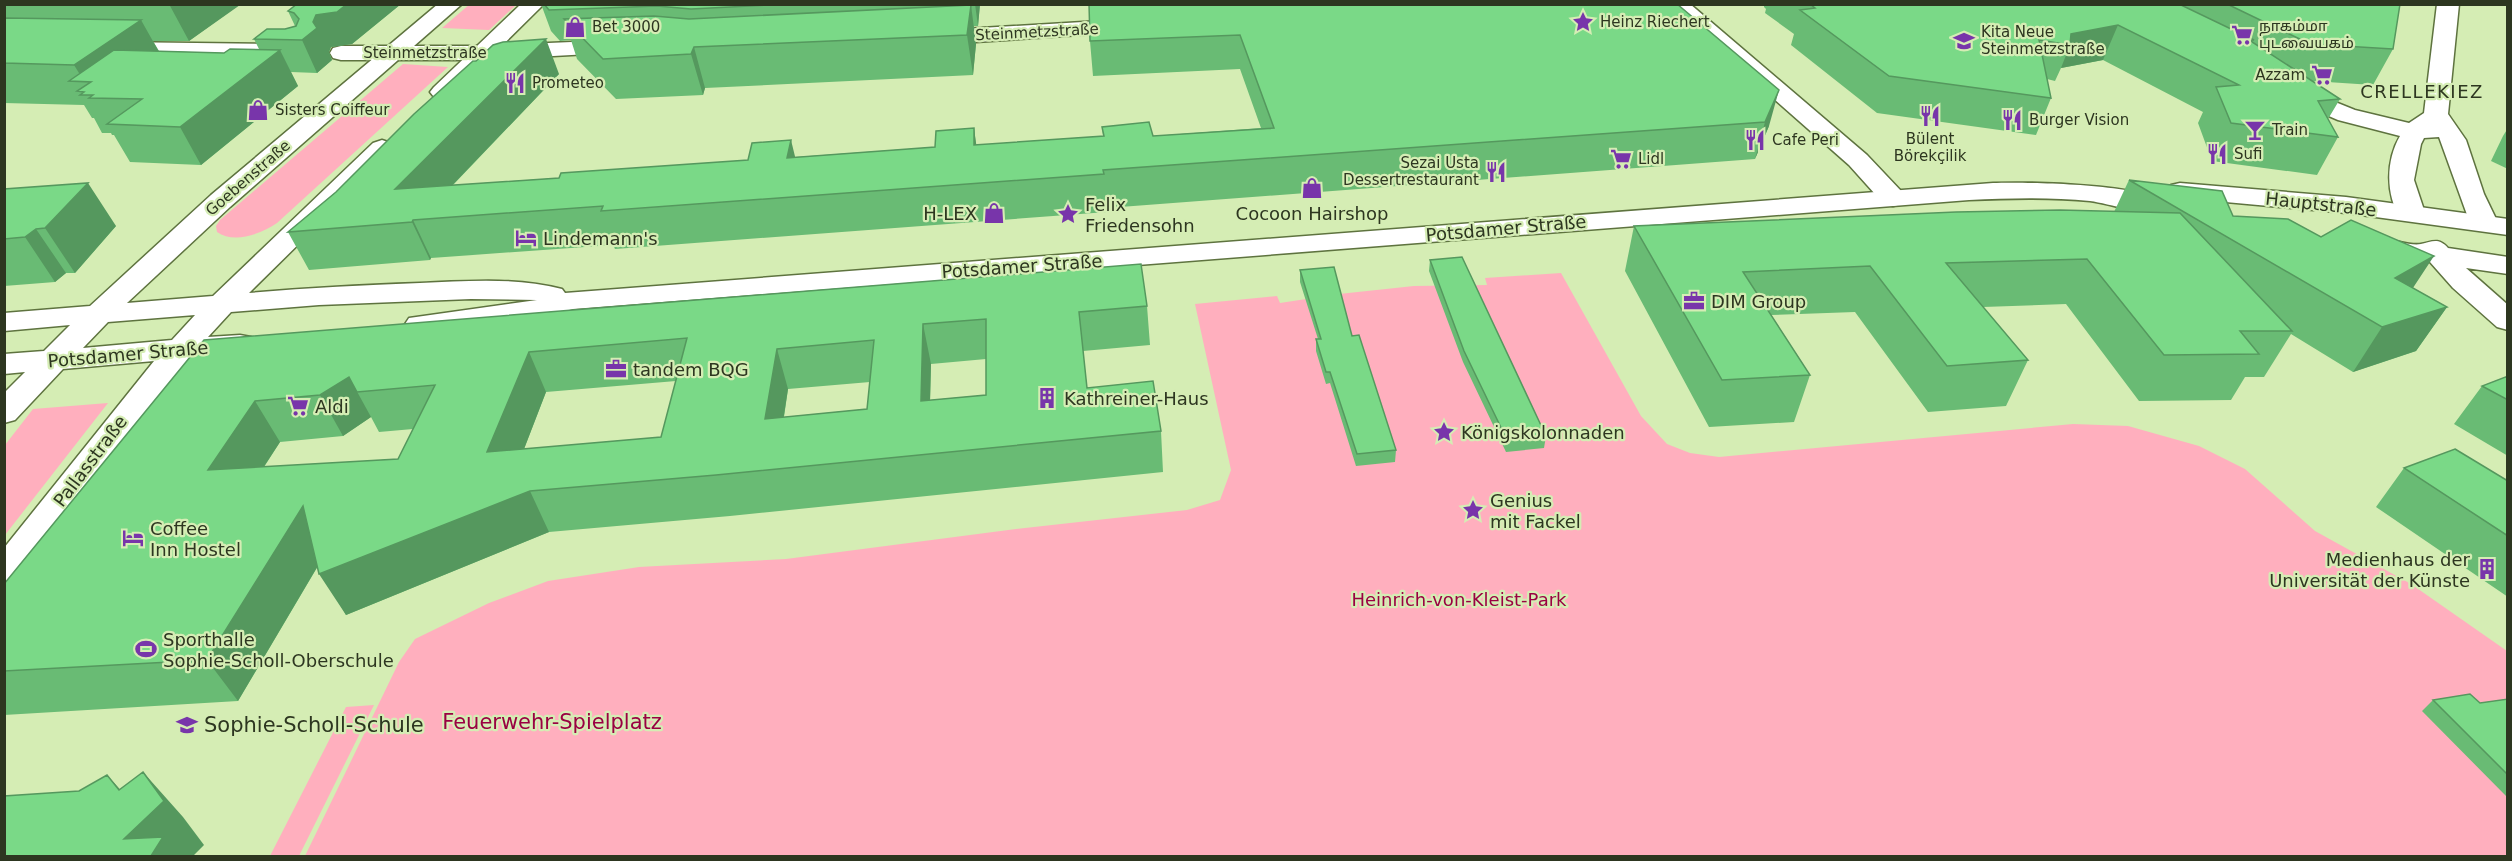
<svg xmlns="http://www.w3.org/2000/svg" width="2512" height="861" font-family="'DejaVu Sans','Noto Sans Tamil',sans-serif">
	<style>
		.green { fill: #ffafbe }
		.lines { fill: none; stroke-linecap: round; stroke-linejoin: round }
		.minor-casing { stroke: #5e733f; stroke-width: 3 }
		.major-casing { stroke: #5e733f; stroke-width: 3 }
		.minor { fill: #fff; fill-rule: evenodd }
		.major { fill: #fff; fill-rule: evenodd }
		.wall { fill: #69bb74; fill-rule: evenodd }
		.shaded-wall { fill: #55985e }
		.building { fill: #7ad987; stroke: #55985e; stroke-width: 1.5; fill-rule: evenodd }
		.labels { text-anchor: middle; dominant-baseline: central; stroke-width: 4.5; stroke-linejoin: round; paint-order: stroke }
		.far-poi-label { font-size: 15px; fill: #2d3620; stroke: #d5edb4; text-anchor: start }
		.far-street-label { font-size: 15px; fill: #2d3620; stroke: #d5edb4 }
		.far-quarter-label { font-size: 18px; letter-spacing: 1.5px; fill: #2d3620; stroke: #d5edb4 }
		.poi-label { font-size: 18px; fill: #2d3620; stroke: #d5edb4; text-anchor: start }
		.street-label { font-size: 18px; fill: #2d3620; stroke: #d5edb4 }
		.park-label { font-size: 18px; fill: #9a0142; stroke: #d5edb4 }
		.near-park-label { font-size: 21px; fill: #9a0142; stroke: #d5edb4 }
		.near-poi-label { font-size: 21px; fill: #2d3620; stroke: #d5edb4; text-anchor: start }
	</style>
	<rect width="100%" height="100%" fill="#d5edb4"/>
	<path class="green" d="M470 4H516V5L489 30 442 28Z
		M403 64 448 67 277 223C261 234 234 244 217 232L216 226 220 220Z
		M1561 273 1641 416 1667 444 1690 453 1719 457 2073 424 2128 426 2199 446 2245 469 2315 531 2411 584 2507 651V856H305L399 662 415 639 489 603 548 581 639 567 786 559 1016 529 1187 510 1220 500 1231 470 1195 304 1277 296 1280 303 1339 294 1414 286 1487 285 1485 278Z
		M108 403 5 535V445L33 409Z
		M374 705 299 856H270L346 707Z"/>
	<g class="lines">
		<defs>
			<path id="minor" d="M1666 4H1690L1867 155 1902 192 1906 198 1902 204 1893 206 1884 204 1849 165Z
				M2437 4H2459L2448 114 2466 140 2484 194 2498 223 2494 229 2484 231 2474 229 2470 223 2439 137 2424 138 2421 144 2414 180 2425 213 2421 219 2411 221 2401 219C2385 195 2386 160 2400 136L2338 120 2285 97 2281 92 2285 87 2293 85 2355 110 2409 123 2424 113Z
				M1133 19 1141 21 1144 26 1141 31 930 45 922 43 919 38 922 33 930 31Z
				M618 40 626 42 629 47 626 52 482 60H341L333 58 330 53 333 48 341 46H482Z
				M114 42 273 44 281 46 284 51 281 56 273 58 106 54 103 49 106 44Z"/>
			<path id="major" d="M438 4H462L230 207 127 303 213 296 373 143 382 140 391 143 395 148 391 153 249 293C306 288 363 285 420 283 467 281 516 277 562 289L565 293 1993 183C2026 182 2159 183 2176 209L2173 215C2156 219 2112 204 2090 201 2050 197 2010 198 1969 200L573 309 531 320 420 333 409 330 405 324 409 318 537 300 471 299 319 305 231 312 208 337 240 335 251 337 255 344 251 351 190 358 123 441 17 585 4 588V548L154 361 63 369 15 420 4 423V393L25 372 4 374V354L44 351 70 325 4 331V313L90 306 211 195ZM195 315 172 340 83 348 108 322Z
				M521 4H544L450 97 442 99 434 97 430 92 434 87Z
				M2180 183 2346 197 2508 219V235L2346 213 2171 197 2167 191 2171 185Z
				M2385 239C2395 240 2411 246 2421 244 2432 242 2438 237 2448 248L2508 257V274L2466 268 2508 305V330L2497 327 2453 288 2430 262 2375 253 2371 247 2375 241Z"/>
		</defs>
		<use href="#minor" class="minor-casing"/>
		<use href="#major" class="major-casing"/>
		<use href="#minor" class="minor"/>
		<use href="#major" class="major"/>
	</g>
	<path class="wall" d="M4 4H240L189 41H153L159 51 224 53 259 49 254 39 295 26 288 11 297 4H401L352 44 331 47 329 52 332 60 317 73 291 72 298 86 201 165 130 162 114 135H112L111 133H102L94 118H92L84 105 4 103Z
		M541 4H980L978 26H974L976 44 973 75 705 88 703 95 616 99 577 59 571 40 560 41 551 31Z
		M1677 4 1769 126 1755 159 1107 208V212L615 249 613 245 431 258 430 260 309 270 288 232 336 192 476 61 559 74 453 185 559 178 795 157 935 147 974 128 976 145 1103 136 1102 127 1153 136 1261 128 1240 69 1093 76 1090 41Z
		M1764 4H2400L2393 49 2373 85 2312 81 2340 99 2328 119 2338 137 2317 175 2212 161 2198 123 2203 112 2103 60 2061 68 2055 81 2047 79 2051 98 2036 135 1877 113 1791 45 1794 34 1765 13 1766 9 1764 7Z
		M2508 128V169L2491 161 2503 136Z
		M2129 180 2233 216 2413 288 2447 307 2416 351 2353 372 2291 334 2264 377H2245L2231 400 2139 401 2066 304 1983 307 2028 360 2006 406 1928 412 1855 312 1771 315 1810 375 1794 422 1709 427 1625 271 1634 226 2114 212Z
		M4 189 116 226 75 273H66L55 282 4 286Z
		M1430 260 1546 436 1544 448 1506 452 1463 362 1429 271Z
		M1300 270 1352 336 1396 450 1395 462 1356 466 1330 383 1326 384 1316 351V339H1318L1300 282Z
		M1147 306 1150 345 1083 351 1087 388 1161 431 1163 472 730 516 549 532 346 615 318 566 238 701 4 715V584L204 340ZM986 359V395L930 400 931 364ZM676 381 661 437 524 449 546 392ZM870 382 867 409 784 417 788 389ZM371 417 379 432 413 429 398 459 264 467 280 442 343 436Z
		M2508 376V456L2454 424 2482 386Z
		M2404 468 2508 481V597L2376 507Z
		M2508 699V798L2422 711 2433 700 2480 703Z"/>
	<path class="shaded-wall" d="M169 4H240V5L189 41Z
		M347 4H401L352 44 331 47 329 52 332 60 317 73 302 40 313 22 316 15Z
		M975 4H980L978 26Z
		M971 5 976 44 973 75 967 35Z
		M141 20 163 59 91 82 84 81 74 65Z
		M2118 25 2103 60 2061 68 2070 45 2071 34Z
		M546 39 559 74 420 219 413 220 431 258 430 260 412 222 395 189Z
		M694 47 705 88 703 95 691 54Z
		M280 50 298 86 201 165 180 127Z
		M1779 90 1769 126 1755 159 1765 122Z
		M974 128 979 165 974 145Z
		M791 140 800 177 787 158Z
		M88 183 116 226 75 273 45 228Z
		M36 229 66 273 55 282 25 237Z
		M2434 256 2405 300 2395 278Z
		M2447 307 2416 351 2353 372 2382 327Z
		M923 324 931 364 929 441 921 401Z
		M777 349 788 389 777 460 765 419Z
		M529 352 546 392 507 493 487 452Z
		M349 377 371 417 343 436 320 395Z
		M255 401 280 442 235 511 208 470Z
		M530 491 549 532 346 615 319 574Z
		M303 506 329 547 238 701 207 660Z
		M143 772 183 817 204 845 193 856H140L124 839 119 790 107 775 146 818Z"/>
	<path class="building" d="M297 4H347L337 12 316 15 313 22 317 28 302 40 254 39 267 29H285L296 26 299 19 294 13 288 11Z
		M544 4H786L691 9 657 6 549 10Z
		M1089 4H1677L1779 90 1765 122 1103 170 1104 174 601 211 603 206 413 220 412 222 288 232 336 192 414 114 473 61H476L493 45 503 42 546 39 395 189 559 178 561 173 748 160 752 143 791 140 787 158 935 147 936 131 974 128V145L1104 136 1102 127 1149 122 1153 136 1274 128 1240 35 1090 41Z
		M1810 4H2179L2254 40H2249L2340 99 2318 101 2338 137 2231 123 2216 87 2239 85 2118 25 2071 34 2070 45 2039 40 2051 98 1889 76 1800 10 1815 8Z
		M2227 4H2400L2393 49 2310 44Z
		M971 5 967 35 694 47 691 54 603 59 564 19 654 16 689 19Z
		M4 18 141 20 74 65 4 63Z
		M230 49 280 50 180 127 107 124 142 99 89 98 93 95H80L84 92 77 91 91 82 69 81 114 50 224 53Z
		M2129 180 2222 191 2233 216 2288 219 2321 237 2351 220 2434 256 2395 278 2447 307 2382 327Z
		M88 183 45 228 36 229 25 237 4 239V189Z
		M2060 210 2180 213 2292 331H2240L2259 354 2164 355 2087 259 1946 263 2028 360 1947 366 1870 266 1743 272 1810 375 1722 380 1634 226 1956 212Z
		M1462 257 1546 436 1507 440 1464 351 1430 260Z
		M1141 264 1147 306 1079 312 1087 388 1153 381 1161 431 716 475 530 491 319 574 303 506 207 660 4 671V584L204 340ZM986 319V395L921 401 923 324ZM687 338 661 437 487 452 529 352ZM874 340 867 409 765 419 777 349ZM349 377 357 392 435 385 398 459 208 470 255 401 320 395Z
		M1334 267 1352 336 1359 335 1396 450 1357 454 1330 372H1326L1316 339H1321L1300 270Z
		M2508 376V400L2482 386Z
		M2455 449 2508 481V536L2404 468Z
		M2470 694 2480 703 2508 699V775L2433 700Z
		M143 772 164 801 124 839 163 837 151 856H4V796L79 791 107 775 119 790Z"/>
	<defs>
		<symbol id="sight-bare" viewBox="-9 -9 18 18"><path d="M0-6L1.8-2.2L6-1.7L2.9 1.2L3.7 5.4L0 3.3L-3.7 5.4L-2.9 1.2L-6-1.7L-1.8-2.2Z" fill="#7835aa" stroke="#d5edb4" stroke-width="2.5" paint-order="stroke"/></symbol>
		<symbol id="shop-bare" viewBox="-9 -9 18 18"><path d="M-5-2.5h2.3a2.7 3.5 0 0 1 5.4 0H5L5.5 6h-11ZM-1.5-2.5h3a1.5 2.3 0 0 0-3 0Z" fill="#7835aa" stroke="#d5edb4" stroke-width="2.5" paint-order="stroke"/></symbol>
		<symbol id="supermarket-bare" viewBox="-9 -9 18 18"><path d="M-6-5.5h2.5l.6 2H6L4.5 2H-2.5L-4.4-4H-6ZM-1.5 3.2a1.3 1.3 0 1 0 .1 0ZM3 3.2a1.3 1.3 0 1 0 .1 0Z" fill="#7835aa" stroke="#d5edb4" stroke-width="2.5" paint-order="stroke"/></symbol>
		<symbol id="school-bare" viewBox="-9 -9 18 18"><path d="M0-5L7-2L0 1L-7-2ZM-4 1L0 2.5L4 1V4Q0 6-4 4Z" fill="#7835aa" stroke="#d5edb4" stroke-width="2.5" paint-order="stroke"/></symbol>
		<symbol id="restaurant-bare" viewBox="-9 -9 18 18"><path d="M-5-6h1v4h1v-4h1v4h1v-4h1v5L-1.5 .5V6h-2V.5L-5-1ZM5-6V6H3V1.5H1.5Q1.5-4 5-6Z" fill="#7835aa" stroke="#d5edb4" stroke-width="2.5" paint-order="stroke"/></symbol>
		<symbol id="bar-bare" viewBox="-9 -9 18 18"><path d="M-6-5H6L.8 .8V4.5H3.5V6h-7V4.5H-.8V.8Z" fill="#7835aa" stroke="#d5edb4" stroke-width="2.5" paint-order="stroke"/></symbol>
		<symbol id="hotel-bare" viewBox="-9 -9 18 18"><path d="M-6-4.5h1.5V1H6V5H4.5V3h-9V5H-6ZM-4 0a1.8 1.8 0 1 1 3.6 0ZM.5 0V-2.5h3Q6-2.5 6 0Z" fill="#7835aa" stroke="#d5edb4" stroke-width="2.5" paint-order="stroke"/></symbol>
		<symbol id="office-bare" viewBox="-9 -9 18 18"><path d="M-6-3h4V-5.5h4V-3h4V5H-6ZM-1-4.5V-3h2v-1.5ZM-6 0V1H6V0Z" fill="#7835aa" stroke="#d5edb4" stroke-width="2.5" paint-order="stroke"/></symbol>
		<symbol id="building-bare" viewBox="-9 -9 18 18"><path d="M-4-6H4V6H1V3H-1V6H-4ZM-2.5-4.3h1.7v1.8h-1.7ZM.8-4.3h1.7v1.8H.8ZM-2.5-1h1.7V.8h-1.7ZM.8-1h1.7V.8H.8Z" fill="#7835aa" stroke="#d5edb4" stroke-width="2.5" paint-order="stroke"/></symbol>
		<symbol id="stadium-bare" viewBox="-9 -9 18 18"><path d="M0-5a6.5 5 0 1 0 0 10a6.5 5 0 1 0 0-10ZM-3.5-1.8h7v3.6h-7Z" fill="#7835aa" stroke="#d5edb4" stroke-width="2.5" paint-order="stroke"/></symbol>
	</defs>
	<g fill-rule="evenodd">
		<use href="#sight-bare" x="1568" y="7" width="30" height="30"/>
		<use href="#shop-bare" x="560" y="12" width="30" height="30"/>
		<use href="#supermarket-bare" x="2227" y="20" width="30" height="30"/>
		<use href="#school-bare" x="1949" y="26" width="30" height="30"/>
		<use href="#supermarket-bare" x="2307" y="60" width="30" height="30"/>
		<use href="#restaurant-bare" x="500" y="68" width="30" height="30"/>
		<use href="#shop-bare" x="243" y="95" width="30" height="30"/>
		<use href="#restaurant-bare" x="1915" y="101" width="30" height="30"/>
		<use href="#restaurant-bare" x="1997" y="105" width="30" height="30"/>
		<use href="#bar-bare" x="2240" y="115" width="30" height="30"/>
		<use href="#restaurant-bare" x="1740" y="125" width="30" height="30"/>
		<use href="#restaurant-bare" x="2202" y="139" width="30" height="30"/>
		<use href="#supermarket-bare" x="1606" y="144" width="30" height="30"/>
		<use href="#restaurant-bare" x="1481" y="157" width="30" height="30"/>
		<use href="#shop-bare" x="1297" y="173" width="30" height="30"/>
		<use href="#shop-bare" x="979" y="198" width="30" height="30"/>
		<use href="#sight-bare" x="1053" y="199" width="30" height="30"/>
		<use href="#hotel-bare" x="511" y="223" width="30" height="30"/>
		<use href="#office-bare" x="1679" y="286" width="30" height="30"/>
		<use href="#office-bare" x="601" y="354" width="30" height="30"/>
		<use href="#building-bare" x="1032" y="383" width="30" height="30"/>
		<use href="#supermarket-bare" x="283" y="391" width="30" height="30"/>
		<use href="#sight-bare" x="1429" y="417" width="30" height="30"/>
		<use href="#sight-bare" x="1458" y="495" width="30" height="30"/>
		<use href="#hotel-bare" x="118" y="523" width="30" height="30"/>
		<use href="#building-bare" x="2472" y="554" width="30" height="30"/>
		<use href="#stadium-bare" x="131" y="634" width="30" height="30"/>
		<use href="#school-bare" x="172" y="710" width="30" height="30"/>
	</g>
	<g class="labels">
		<g class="far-poi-label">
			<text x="1600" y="22">Heinz Riechert</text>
			<text x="2259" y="26">நாகம்மா<tspan x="2259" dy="17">புடவையகம்</tspan></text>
			<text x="592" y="27">Bet 3000</text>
			<text x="1981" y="32">Kita Neue<tspan x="1981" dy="17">Steinmetzstraße</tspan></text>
			<text x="2305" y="75" text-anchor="end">Azzam</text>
			<text x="532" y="83">Prometeo</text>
			<text x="275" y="110">Sisters Coiffeur</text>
			<text x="2029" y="120">Burger Vision</text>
			<text x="2272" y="130">Train</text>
			<text x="1930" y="139" text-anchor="middle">Bülent<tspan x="1930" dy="17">Börekçilik</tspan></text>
			<text x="1772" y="140">Cafe Peri</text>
			<text x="2234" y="154">Sufi</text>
			<text x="1638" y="159">Lidl</text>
			<text x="1479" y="163" text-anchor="end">Sezai Usta<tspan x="1479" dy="17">Dessertrestaurant</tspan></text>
		</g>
		<g class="far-street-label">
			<text transform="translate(1037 32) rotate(-3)">Steinmetzstraße</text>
			<text x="425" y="53">Steinmetzstraße</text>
			<text transform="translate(248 178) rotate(-41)">Goebenstraße</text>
		</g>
		<g class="far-quarter-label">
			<text x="2422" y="91">CRELLEKIEZ</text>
		</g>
		<g class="poi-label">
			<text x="1085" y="204">Felix<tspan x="1085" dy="21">Friedensohn</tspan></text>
			<text x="977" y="213" text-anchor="end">H-LEX</text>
			<text x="1312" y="213" text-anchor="middle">Cocoon Hairshop</text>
			<text x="543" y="238">Lindemann's</text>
			<text x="1711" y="301">DIM Group</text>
			<text x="633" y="369">tandem BQG</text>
			<text x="1064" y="398">Kathreiner-Haus</text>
			<text x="315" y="406">Aldi</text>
			<text x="1461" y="432">Königskolonnaden</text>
			<text x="1490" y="500">Genius<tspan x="1490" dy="21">mit Fackel</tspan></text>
			<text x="150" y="528">Coffee<tspan x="150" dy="21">Inn Hostel</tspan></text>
			<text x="2470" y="559" text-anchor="end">Medienhaus der<tspan x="2470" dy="21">Universität der Künste</tspan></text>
			<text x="163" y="639">Sporthalle<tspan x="163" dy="21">Sophie-Scholl-Oberschule</tspan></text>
		</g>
		<g class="street-label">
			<text transform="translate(2321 204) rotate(6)">Hauptstraße</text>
			<text transform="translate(1506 228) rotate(-5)">Potsdamer Straße</text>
			<text transform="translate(1022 266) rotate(-4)">Potsdamer Straße</text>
			<text transform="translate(128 354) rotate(-5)">Potsdamer Straße</text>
			<text transform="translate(90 461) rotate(-53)">Pallasstraße</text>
		</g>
		<g class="park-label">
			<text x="1459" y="599">Heinrich-von-Kleist-Park</text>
		</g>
		<g class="near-park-label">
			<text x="552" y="722">Feuerwehr-Spielplatz</text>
		</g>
		<g class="near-poi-label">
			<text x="204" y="725">Sophie-Scholl-Schule</text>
		</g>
	</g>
	<rect width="2512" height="861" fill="none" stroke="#2d3620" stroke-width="12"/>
</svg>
